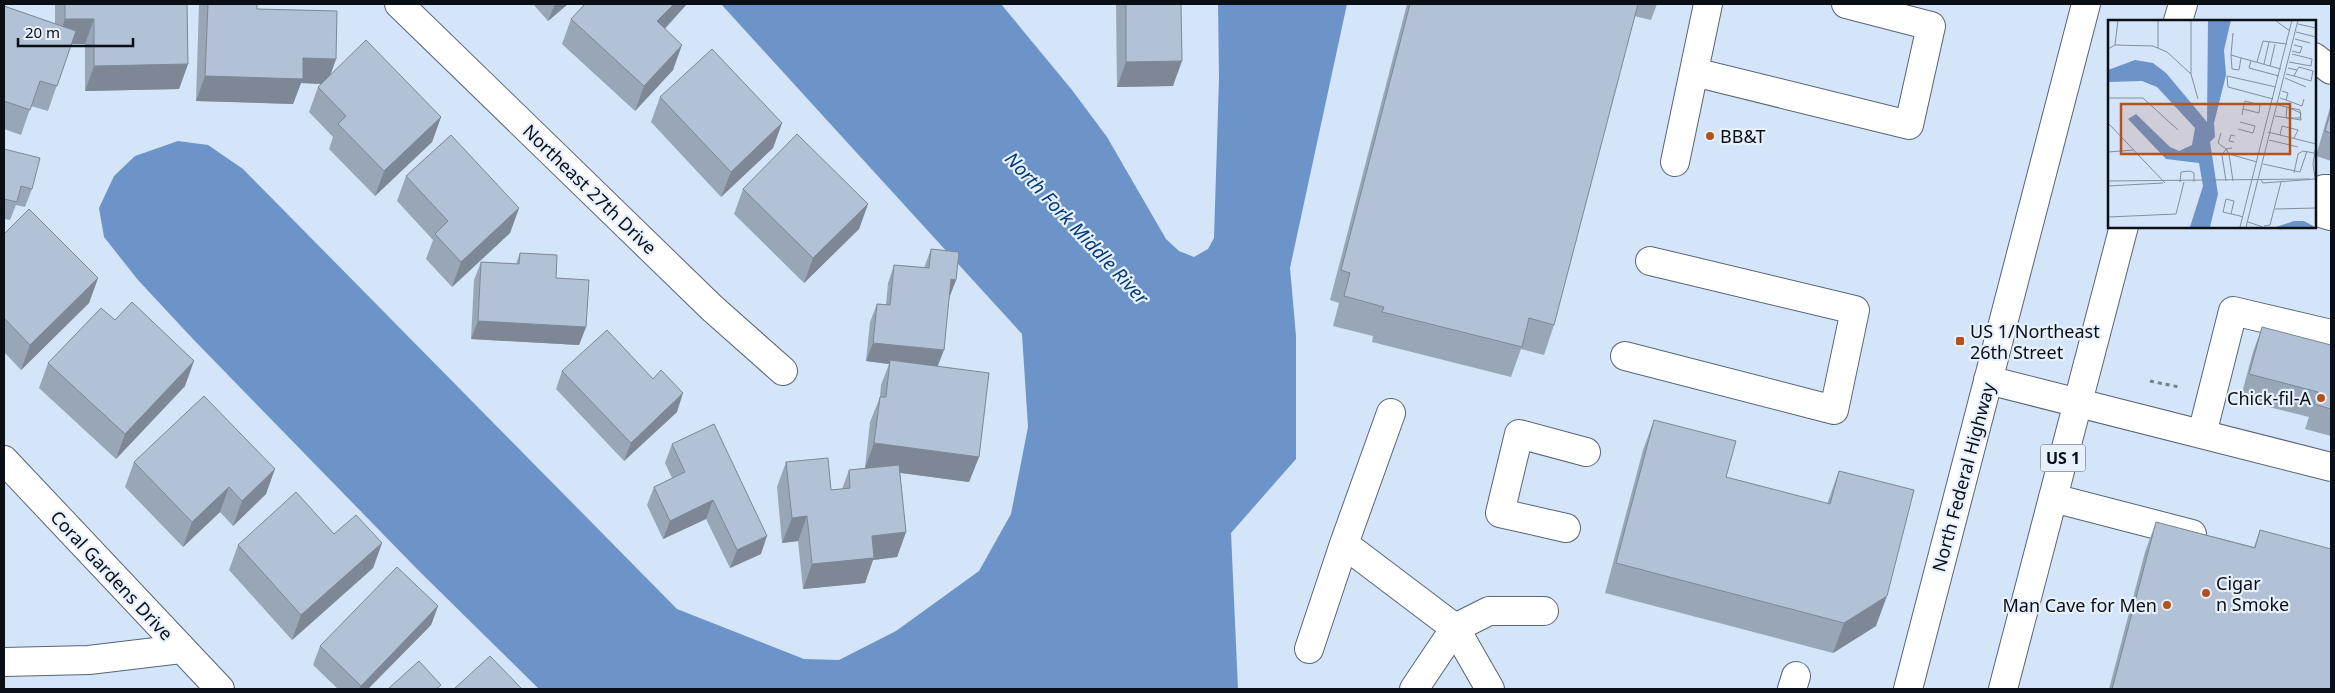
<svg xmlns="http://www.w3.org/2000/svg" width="2335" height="693" font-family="'Noto Sans',sans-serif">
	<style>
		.water { fill: #6d94c8 }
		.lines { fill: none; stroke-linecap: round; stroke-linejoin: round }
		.minor-casing { stroke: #576577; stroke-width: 30 }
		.major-casing { stroke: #576577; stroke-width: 30 }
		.path { stroke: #778290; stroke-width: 3; stroke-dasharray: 4 4; stroke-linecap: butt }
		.minor { stroke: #fff; stroke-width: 28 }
		.major { stroke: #fff; stroke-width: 28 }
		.wall { fill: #99a6b8 }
		.shaded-wall { fill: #7d8796 }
		.building { fill: #b2c1d6; stroke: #7d8796 }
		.poi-dot { fill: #b5521a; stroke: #e7f0fd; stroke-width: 2 }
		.labels { text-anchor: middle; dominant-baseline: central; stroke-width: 4.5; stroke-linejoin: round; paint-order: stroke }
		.shield { fill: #e7f0fd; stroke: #4c525b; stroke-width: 1 }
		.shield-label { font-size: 16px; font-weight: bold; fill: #090f15 }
		.poi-label { font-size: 18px; fill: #090f15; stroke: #e7f0fd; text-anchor: start }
		.street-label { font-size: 18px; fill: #090f15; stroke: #e7f0fd }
		.water-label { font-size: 19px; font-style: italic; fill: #003a79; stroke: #e7f0fd }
		.inset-road { fill: none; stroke: #838f9e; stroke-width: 1 }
		.view { fill: #b5521a; fill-opacity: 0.15; stroke: #b5521a; stroke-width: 2.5 }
		.inset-edge { fill: none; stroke: #090f15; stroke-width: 2.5 }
	</style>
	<rect width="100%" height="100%" fill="#d4e4f9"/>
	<path class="water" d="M721 4H1001L1072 90 1107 137 1166 239 1179 251 1194 257 1208 249 1214 238 1219 78 1218 4H1347L1290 268 1296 336V459L1231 533 1238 689H539L418 570 192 338 138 280 104 237 99 208 114 176 135 156 178 141 208 145 243 169 677 609 804 659 839 660 896 631 979 571 1011 514 1028 427 1022 334Z"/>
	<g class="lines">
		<defs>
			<path id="minor" d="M399 4 712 308 783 371
				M2314 57 2331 70
				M1694 72 1909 125 1931 26 1846 4
				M1675 162 1708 4
				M2314 193 2324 189H2331
				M2314 211 2331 216
				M1625 356 1834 410 1855 310 1650 261
				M1988 380 2331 467
				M1391 413 1344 544 1455 628 1489 611H1544
				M2202 434 2233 311 2331 334
				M4 460 220 689
				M2053 498 2192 534
				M1566 528 1500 513 1519 434 1586 452
				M1309 649 1344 544
				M4 662 89 660 181 649
				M1414 689 1455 628 1490 689
				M1792 689 1796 676"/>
			<path id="major" d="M2178 21 2183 4
				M1908 689 2086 4
				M2003 689 2124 226"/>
		</defs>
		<use href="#minor" class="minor-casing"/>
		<use href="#major" class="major-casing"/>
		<path class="path" d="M2150 381 2179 387"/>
		<use href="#minor" class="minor"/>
		<use href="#major" class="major"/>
	</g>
	<path class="wall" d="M55 4H187L188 64 179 89 85 91V44H71L48 111 31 106 21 135 4 129V6L55 24Z
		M199 4H257V9L336 59 330 76 441 117 432 142 375 196 329 149 333 137 309 112 318 87 321 84 301 83 293 104 196 101Z
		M533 4H568L548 21Z
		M585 4H687L665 29 673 70 635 111 562 44 571 19Z
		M1116 4H1181L1173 86 1117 87Z
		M1407 4H1657L1651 20 1634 16 1554 325 1544 355 1521 349 1511 377 1372 342 1373 336 1333 326 1339 303 1330 300Z
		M660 97 782 123 773 148 721 197 651 122Z
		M2331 104V161L2316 156Z
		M4 149 32 189 25 207 16 205 10 220 4 219Z
		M406 176 519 208 510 233 452 287 426 259 433 240 397 201Z
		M743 189 868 204 859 229 804 283 734 214Z
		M4 234 98 278 89 303 21 370 4 352Z
		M931 249 956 280 949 298 938 366 979 457 969 482 900 473 906 532 897 557 873 560 865 583 803 589 798 541 782 543 777 487 786 462 831 490 842 489 849 470 865 468 870 422 880 397 881 385 889 364 866 361 870 322 877 304 886 305 888 283 894 265 924 268Z
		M520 253 556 278 586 327 579 345 471 339 474 280 481 262 516 264Z
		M115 320 185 386 116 459 39 388 48 363Z
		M2262 327 2331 345V436L2305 429 2309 417 2240 400 2253 352Z
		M562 371 653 379 677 412 624 461 556 389Z
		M1654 420 1726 477 1827 504 1839 471 1876 626 1833 653 1605 593 1643 450Z
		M672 444 761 554 730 568 706 519 663 539 647 505 654 487 672 478 665 463Z
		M134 462 266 494 233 526 220 512 183 547 125 487Z
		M2156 522 2254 547 2260 530 2331 689H2109L2145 552Z
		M334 534 382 543 373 568 292 640 229 570 238 545Z
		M438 606 431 625 368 689H338L313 665 320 646Z"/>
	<path class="shaded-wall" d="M555 4H568L548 21Z
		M674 4H687L648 46 657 21Z
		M65 19H94L85 44H56Z
		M682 45 673 70 635 111 644 86Z
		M303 58 336 59 327 84 301 83 293 104 196 101 205 76Z
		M1182 61 1173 86 1117 87 1126 62Z
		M188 64 179 89 85 91 94 66Z
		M441 117 432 142 375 196 384 171Z
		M782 123 773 148 721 197 731 172Z
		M868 204 859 229 804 283 813 258Z
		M519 208 510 233 452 287 461 262Z
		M98 278 89 303 21 370 30 345Z
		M951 279 956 280 949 298Z
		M478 321 586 327 579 345 471 339Z
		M873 343 944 350 937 368 890 360 889 364 866 361Z
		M194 361 185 386 116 459 125 434Z
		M683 393 677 412 624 461 631 443Z
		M874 443 979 457 969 482 865 468Z
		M275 469 266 494 233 526 242 501Z
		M229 487 220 512 183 547 192 522Z
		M713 500 706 519 663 539 670 521Z
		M807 516 798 541 782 543 792 518Z
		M906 532 897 557 873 560 865 583 803 589 812 564 872 536Z
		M767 536 761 554 730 568 737 550Z
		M382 543 373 568 292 640 301 615Z
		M1887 596 1876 626 1833 653 1844 623Z
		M438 606 431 625 368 689H359L361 686Z"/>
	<path class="building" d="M65 4H187L188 64 94 66V19H65Z
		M208 4H257V9L337 11 336 59 303 58V79L205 76Z
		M585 4H674L657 21 682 45 644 86 571 19Z
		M1126 4H1181L1182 61 1126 62Z
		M1410 4H1638L1554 325 1529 318 1522 347 1382 312 1384 307 1344 296 1350 273 1341 270Z
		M4 6 76 31 57 86 40 81 30 110 4 101Z
		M366 40 441 117 384 171 338 124 346 116 318 87Z
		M712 49 782 123 731 172 660 97Z
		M2331 110V133L2325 131Z
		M797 134 868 204 813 258 743 189Z
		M451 135 519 208 461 262 435 234 448 221 406 176Z
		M4 149 40 158 32 189 21 186 17 202 4 199Z
		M29 209 98 278 30 345 4 318V234Z
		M931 249 959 252 956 280 951 279 944 350 873 343 877 304 890 305 894 265 929 268Z
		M520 253 557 255 556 278 589 280 586 327 478 321 481 262 519 264Z
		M132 302 194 361 125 434 48 363 101 308 115 320Z
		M2262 327 2331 345V409L2314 404 2318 392 2249 374Z
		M607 330 653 379 661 370 683 393 631 443 562 371Z
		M890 360 989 373 979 457 874 443 880 397H886Z
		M204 396 275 469 242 501 229 487 192 522 134 462Z
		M1654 420 1736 441 1726 477 1830 504 1839 471 1914 490 1887 596 1844 623 1616 563Z
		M714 424 767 536 737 550 713 500 670 521 654 487 685 472 672 444Z
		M828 458 831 490 850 488 849 470 899 465 906 532 872 536 874 558 812 564 807 516 792 518 786 462Z
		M296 492 334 534 356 515 382 543 301 615 238 545Z
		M2156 522 2255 548 2260 530 2331 549V689H2112Z
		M397 567 438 606 361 686 320 646Z
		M490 656 522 689H454Z
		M419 661 441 685 436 689H388Z"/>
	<g class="poi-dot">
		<circle cx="1710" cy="136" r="5"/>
		<rect x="1955" y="336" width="10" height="10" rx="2.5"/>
		<circle cx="2321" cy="398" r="5"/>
		<circle cx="2206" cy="593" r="5"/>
		<circle cx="2167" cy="605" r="5"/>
	</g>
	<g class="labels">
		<rect class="shield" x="2040.5" y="444.5" width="45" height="27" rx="4"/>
		<g class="shield-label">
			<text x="2063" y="458">US 1</text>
		</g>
		<g class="poi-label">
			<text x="1720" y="136">BB&amp;T</text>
			<text x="1970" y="331">US 1/Northeast<tspan x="1970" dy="21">26th Street</tspan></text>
			<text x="2311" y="398" text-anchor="end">Chick-fil-A</text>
			<text x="2216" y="583">Cigar<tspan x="2216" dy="21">n Smoke</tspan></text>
			<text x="2157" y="605" text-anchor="end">Man Cave for Men</text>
		</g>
		<g class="street-label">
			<text transform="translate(590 189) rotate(44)">Northeast 27th Drive</text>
			<text transform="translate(1963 477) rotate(-75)">North Federal Highway</text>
			<text transform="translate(112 575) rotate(47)">Coral Gardens Drive</text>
		</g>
		<g class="water-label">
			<text transform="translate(1077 228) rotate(47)">North Fork Middle River</text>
		</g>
	</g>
	<g transform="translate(2108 20)">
		<rect width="208" height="208" fill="#d4e4f9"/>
		<path d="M100 0H123L116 30 118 55 106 103 107 117 102 122 110 174 102 207H82L95 166 91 143 58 139 20 99 28 94 62 127 71 131 84 125 87 108 49 67 34 61 0 62V50L27 40 45 43 58 53 99 102ZM186 201H196L207 207H168Z" fill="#6d94c8"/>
		<path class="inset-road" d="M50 0V28M83 0V54L90 79M168 1 182 11M190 4 208 8M188 12 208 17M187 19 202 23M7 25 10 0M0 29 7 25 45 26 59 32 83 54M184 31 192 33 194 27 186 25M123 35 125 13M133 38 131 50 124 49 123 35 162 46 173 49M143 41 141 48 171 56M149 42 155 21 179 24M181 42 203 46 204 39 184 34M156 44 161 22M162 46 167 24M178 54 186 56 189 50 180 48M186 56 203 61 205 51 191 47 189 50M177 58 198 67M0 78H35L70 110M172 78 178 80 180 73 174 71M165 79 120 67 119 56 168 67M178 80 194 86 196 79M179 87 193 93 192 98H178ZM134 95 135 89 137 81 152 85 151 93 135 89M167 96 193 100 192 90 170 85M0 103 57 163M130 109 145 113 147 106 132 102M160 112 208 124M113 113 110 123 118 129 124 128M172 115 174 106 190 110 186 118M161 120 190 127M126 122 121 121 123 115 127 116M208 125 205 144 208 164M0 132 26 130M155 144 192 152 199 131M186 153 190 134 195 131 206 133M153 160 155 163 208 159M0 161 202 159M118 161 114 135 118 129 121 134M125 161 121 134 149 142M72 162 73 152 82 151 86 153V162M0 166 55 163M167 189 208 188M123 194 126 181 118 179 115 192 132 196 134 197M0 197 68 194 76 162M140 202 155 207M156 206 162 205 173 162M132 207 184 0M138 207 190 0"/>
		<path class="view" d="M13 84H182V134H13Z"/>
		<rect width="208" height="208" class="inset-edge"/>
	</g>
	<rect width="2335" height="693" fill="none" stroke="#090f15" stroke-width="10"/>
	<path d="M18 38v8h115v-8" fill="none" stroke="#090f15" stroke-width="2.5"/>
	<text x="25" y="38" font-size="15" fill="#090f15" stroke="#e7f0fd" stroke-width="4" paint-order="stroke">20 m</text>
</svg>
